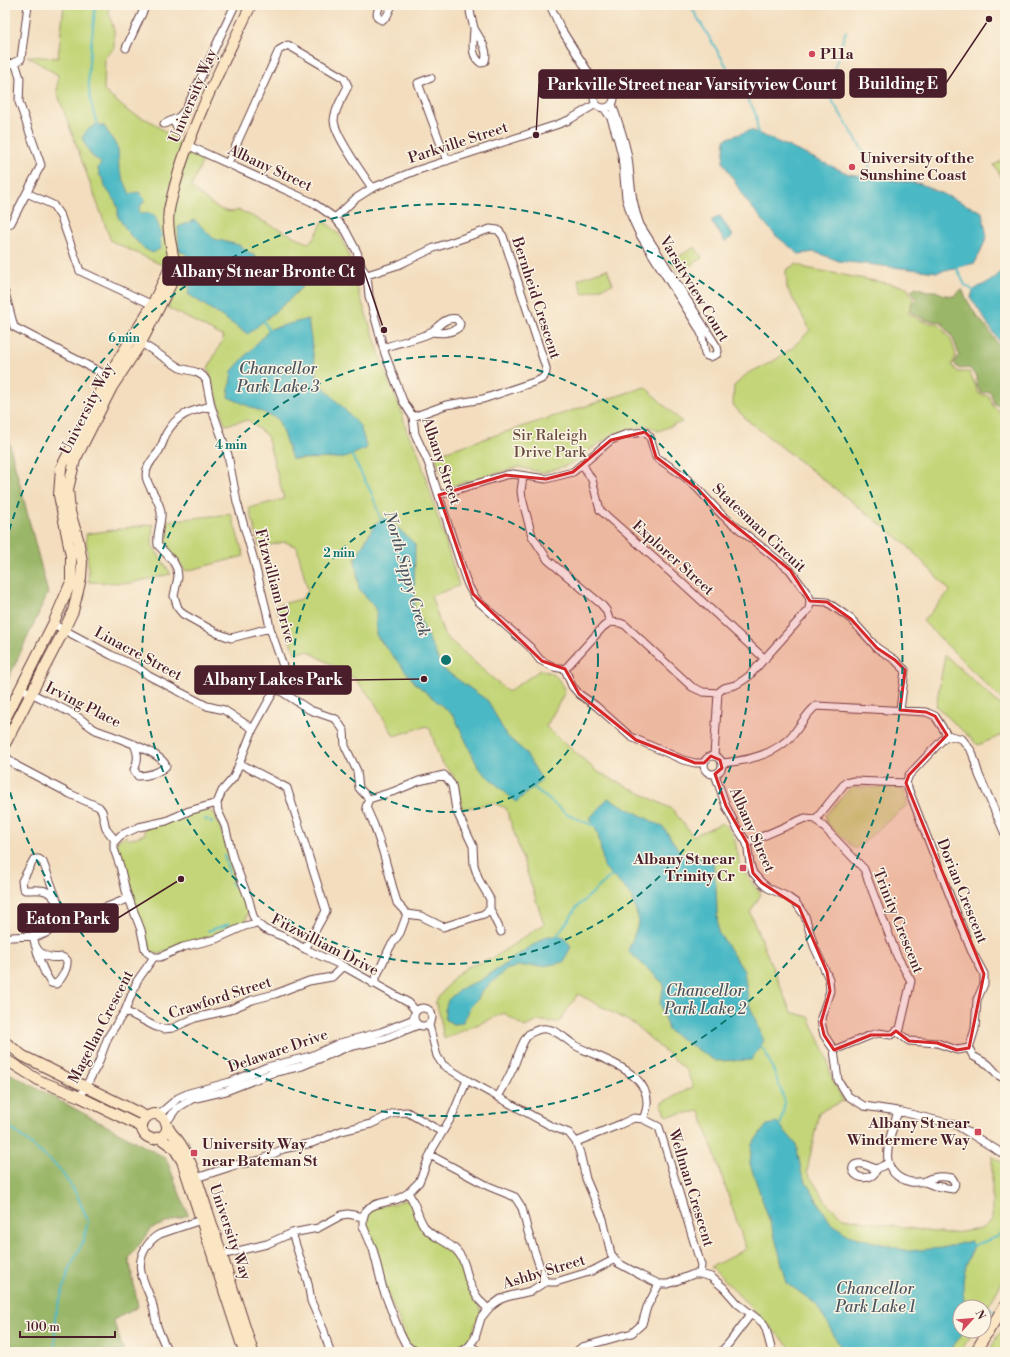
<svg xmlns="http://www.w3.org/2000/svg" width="1010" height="1357" font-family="'Libre Bodoni',serif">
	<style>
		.green { fill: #c3d578; stroke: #867a52 }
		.forest { fill: #9ab668; stroke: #726a4a }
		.water { fill: #4bb9c5; stroke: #4a6c78 }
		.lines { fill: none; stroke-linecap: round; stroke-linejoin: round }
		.stream { stroke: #4bb9c5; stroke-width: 2 }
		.street-casing { stroke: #633c41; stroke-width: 9 }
		.secondary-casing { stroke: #633c41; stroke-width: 12 }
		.street { stroke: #fff; stroke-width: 7 }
		.secondary { stroke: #fbe6c4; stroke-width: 10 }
		.marked { fill: #d62828; fill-opacity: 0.2; stroke: #d62828; stroke-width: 3; stroke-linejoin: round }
		.ring { fill: none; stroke: #0f766e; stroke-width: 2; stroke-dasharray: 7 5 }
		.poi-dot { fill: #d1495b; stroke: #fcf5e5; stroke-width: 1.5 }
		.labels { text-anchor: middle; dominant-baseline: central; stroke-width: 3; stroke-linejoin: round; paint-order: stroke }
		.poi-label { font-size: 15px; font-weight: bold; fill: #4a1f2b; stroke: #fcf5e5; text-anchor: start }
		.street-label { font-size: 15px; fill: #4a1f2b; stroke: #fcf5e5 }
		.park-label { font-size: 15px; fill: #684c3e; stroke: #fcf5e5 }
		.water-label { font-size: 16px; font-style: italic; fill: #4a5561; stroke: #fcf5e5 }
		.centre { fill: #0f766e; stroke: #fcf5e5; stroke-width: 2 }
		.ring-label { font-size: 12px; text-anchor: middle; font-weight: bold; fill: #0f766e; stroke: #fcf5e5; stroke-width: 3; stroke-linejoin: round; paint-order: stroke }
		.leader { fill: none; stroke: #4a1f2b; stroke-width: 1.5 }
		.callout-dot { fill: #4a1f2b; stroke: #fcf5e5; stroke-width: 1.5 }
		.callout { fill: #4a1f2b; stroke: #4a1f2b; stroke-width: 1.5 }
		.callout-label { font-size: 16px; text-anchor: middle; font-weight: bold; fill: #fff }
	</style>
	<rect width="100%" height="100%" fill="#fcf5e5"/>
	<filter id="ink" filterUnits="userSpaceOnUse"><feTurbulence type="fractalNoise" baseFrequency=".025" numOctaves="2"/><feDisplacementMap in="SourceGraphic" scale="8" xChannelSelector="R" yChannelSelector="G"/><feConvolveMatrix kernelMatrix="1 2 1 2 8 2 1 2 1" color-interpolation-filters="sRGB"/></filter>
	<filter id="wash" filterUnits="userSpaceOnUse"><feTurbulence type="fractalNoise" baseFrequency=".012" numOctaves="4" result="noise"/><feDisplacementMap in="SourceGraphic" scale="16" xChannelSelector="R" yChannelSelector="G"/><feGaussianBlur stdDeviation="0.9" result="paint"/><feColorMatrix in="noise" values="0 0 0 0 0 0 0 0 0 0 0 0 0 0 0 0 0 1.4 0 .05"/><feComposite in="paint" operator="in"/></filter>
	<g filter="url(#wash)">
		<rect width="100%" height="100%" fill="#f3ddbe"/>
		<path class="green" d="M64 5H108V8L114 31V49L105 57 104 91 129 112 152 122 203 160 191 187C203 197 223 218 239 210L308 243 315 237 323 221 334 229 342 238 348 252 354 279 386 373 402 413 407 432 418 452 459 586 431 596 444 635 508 692 540 670C556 673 559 678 565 692L546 727 598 772 672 809 693 836 722 823C738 836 734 842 739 859 743 873 753 884 761 894L750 913 791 1012 809 1017 826 1054 831 1076 843 1101 819 1112 807 1172 827 1203 843 1218 946 1234 981 1229 992 1220V1156L1005 1164V1277L984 1314V1307H960V1331H974L960 1352H791V1348L711 1267 746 1249 700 1111 667 1116 661 1103 693 1087 687 1071 634 1024 578 994 559 1022 538 1021 525 1027 504 1013 444 1039C441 1027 441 1013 435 1002L455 976 467 967 493 958 544 924 506 808 493 803 462 809 453 775 440 760 430 729 427 726 394 736 373 700 354 678 308 651 295 653 275 606 301 599 308 591 297 547 285 542 260 547 249 508 284 499 267 436 248 420 225 425 208 368 224 337 168 308 177 272 111 241 57 92 58 75 27 56 58 58Z
			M1005 159V183L994 165Z
			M695 247 702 258 679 272 671 261Z
			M796 264 806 268 907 287 913 299 908 313 924 322 939 324 951 340 956 355 952 365 958 372H969C974 379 975 387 979 394L989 396 993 406 1005 416V703L923 621 950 591 906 544 747 420 733 405 734 386 748 373 772 362 791 349 810 330 787 288 786 270Z
			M607 269 613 284 583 294 578 279Z
			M645 387 682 422 658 431 646 425 614 434 595 446 571 464 543 473 519 467 452 486 446 482 434 455Z
			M231 514 244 556 186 571 162 542 165 521Z
			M153 524 152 545 171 574 130 583 89 582 86 534Z
			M945 655 1005 709V734L978 745 936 706Z
			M851 787 903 788 906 797 907 805 855 849 826 822V815Z
			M202 810H207L213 812 220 826 232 869 246 902 248 912 246 920 243 924 219 934 182 944 159 954 152 953 148 948 116 848 118 840 126 836 128 840 145 834 144 829Z
			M404 1200 410 1202 418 1219 449 1247 460 1259 473 1296 480 1307 481 1313 476 1322 471 1339 463 1347 448 1352H423L412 1347 406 1340 397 1315 388 1295 366 1227C365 1209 374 1208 388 1205 394 1204 399 1202 404 1200Z
			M1005 1325V1352H988Z"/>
		<path class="forest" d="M916 287 927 291H935L945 295 954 296 962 289 967 300 976 315 989 330 1005 356V411L994 403 990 392 981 393 977 386V377L969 368 959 369 954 363 959 355 953 338 941 322 925 320 910 312 912 303 916 299 911 290Z
			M5 427 48 593 5 686Z
			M5 1071 166 1158 188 1215 152 1228 129 1258 138 1307 113 1320 124 1352H5Z"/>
		<path class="water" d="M97 124 104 126 111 137 118 149 119 169 130 194 139 192 145 200 140 207 139 212 142 214C161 207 160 237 161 248L153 253 145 249 130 235 118 217V208L114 199 105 187 104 181 99 174 98 168 101 163 91 155 82 138 87 130Z
			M751 130 849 174 921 184 982 212 987 237 975 263 937 272 839 261 815 252 799 254 775 235 745 199 723 162 725 139Z
			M720 216 733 236 725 242 711 221Z
			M195 220 214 239 239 245 264 263 288 258 305 284 288 301 248 334 188 294 193 259 179 250 178 227Z
			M1005 266V350L971 298C972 286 984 286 992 280 997 277 1001 271 1005 266Z
			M308 319 317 380 360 426 367 448 345 458 292 459 278 419 228 397 232 371 270 329Z
			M386 517 415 544 414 607 443 669 488 701 506 735 525 752 542 780 516 802 479 769 454 716 416 684 376 635V609L359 589 355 559 375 524Z
			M608 798 663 827 681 853 713 862 716 888 718 932 744 971 749 1004 764 1041 751 1060 715 1061 668 1030 660 1003 664 984 628 951 639 922 631 895 604 867 598 834 590 818Z
			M547 936H562L571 946 564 962 544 966H519L506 970 482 991 478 999 470 1006 468 1013 462 1023 453 1024 445 1019V1010L448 1000 458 991 468 985 479 981 503 966 510 960 527 949Z
			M778 1123 796 1144 802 1175 830 1222 848 1235 908 1251 942 1248 971 1241 974 1246C963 1270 961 1281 965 1307H960V1331H964L949 1352H852L840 1346 816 1304 787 1283 774 1234 750 1164 752 1144 767 1125Z"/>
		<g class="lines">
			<path class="stream" d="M95 5C94 35 85 66 90 96 91 106 95 116 98 126
				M690 5 727 67
				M846 31C839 51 829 82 833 102L867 157 869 163 870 178
				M731 73 754 110 756 116 758 135
				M157 234 167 236
				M956 267 965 285 974 291
				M263 319 269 331
				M351 454 372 494 382 522
				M532 786 568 815 597 827
				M205 819 207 820
				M210 821 212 823
				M224 855 229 874
				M231 882 233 886
				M220 927 229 924
				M208 931 218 927
				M555 938 570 918 576 908 612 875
				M760 1045 766 1053 775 1074 785 1102 780 1127
				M5 1123 58 1167 77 1195 88 1221 83 1242 70 1267 55 1316V1352
				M972 1246 997 1237 1005 1227
				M984 1308H988L996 1312"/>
		</g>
	</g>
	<g filter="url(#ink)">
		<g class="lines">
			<defs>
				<path id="street" d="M380 5C378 10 376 13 378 18L382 20 387 16 392 5
					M469 5C470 12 472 21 474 28 479 38 489 49 485 61L481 63C469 55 474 40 474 28
					M550 5 561 29 599 89
					M126 48 146 5
					M5 63 11 64 21 59 28 5
					M431 78 418 83 447 161
					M594 98a10 10 0 1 1 20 0a10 10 0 1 1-20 0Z
					M604 108 611 118 618 140 622 156 626 198 632 218 640 235 698 327 702 335 705 354 707 356 710 357 717 354 718 351 717 347 640 225C631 202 631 182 628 158 625 139 618 122 612 104
					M173 120 179 131
					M164 124 179 117 186 109 235 5
					M187 145 312 202 335 218 346 231 357 252 362 268 367 275 369 296 385 354 403 401 413 417 415 434 428 462 462 568C466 581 470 592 479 602L530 647 540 660 554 667 565 669 572 686 579 694 596 706 631 737 683 760 695 763H704
					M228 163 279 50 288 45 344 78 348 86C343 97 335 108 334 120 334 135 363 174 372 188
					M27 193 53 205 61 217 80 271 155 306
					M335 218 355 199 372 188 415 171 556 125 569 120 596 104
					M5 226 11 223 41 165 19 102 20 78 15 62
					M367 275 398 265 434 248 490 229 498 230 503 236 546 368C547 375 543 379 537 381L483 399 446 405 413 417
					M5 293 14 327 108 376
					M138 341 180 368 196 372 203 376 206 380 211 406 228 455 237 502 253 557 267 613 270 628 283 666 280 680 253 729 234 777 222 791 217 803 218 811 225 826 233 858 249 900 253 916 257 923 264 929 284 937 305 949 343 966 409 1003 416 1011
					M383 348C396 343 418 339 430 333 438 328 444 316 457 319L460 324 459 327C451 334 440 333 430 332
					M211 406C190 411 177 414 166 434 164 440 162 445 159 451 154 458 146 465 146 475 146 486 159 497 161 512 162 523 156 533 158 545L173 561 177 569 178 577 174 596 178 608 183 614 217 633 231 638 270 628
					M583 465 592 480 600 510 680 581 765 659
					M439 495 506 475 513 474 546 479 573 472 611 440 627 434 645 432 650 437 656 457 685 477 698 489 722 515 790 570 809 596 810 601 809 609 749 676C745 679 740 683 735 685 726 688 726 685 718 693L703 692 692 687 625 625 620 623 610 622 606 610 601 604 548 560 532 536 522 498 521 491 523 476
					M810 601 827 602 851 619 877 648 895 660 905 670 900 710
					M53 624 111 655 137 667 149 676 207 706 224 710 253 729
					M565 669 603 627 610 622
					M21 688C38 697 56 705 73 714 81 718 88 726 96 730 111 736 161 751 166 766 159 773 147 776 138 776L134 770C139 760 138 753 134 744
					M276 688 310 710 336 719 344 731 345 746 357 771 359 788 369 799
					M947 735 909 775 906 783 971 950 984 974V984L977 1000 975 1029 969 1048 973 1056 989 1065 998 1075 1005 1079
					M704 765a9 9 0 1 1 18 0a9 9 0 1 1-18 0Z
					M5 756 17 766 70 794 99 807 102 811 106 829 115 840
					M714 756 718 693
					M239 763 287 788 326 911 305 949
					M722 763C748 761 778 754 795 732 802 723 807 713 816 706L926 712 935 716 947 735 962 739 972 752 979 775 1005 834
					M715 774 726 806 736 826 747 843 750 864 753 873 762 883 768 888 786 896 796 903 805 916 814 946 829 979 830 991 821 1018 822 1026 824 1035 834 1050 838 1080 848 1096 864 1106 898 1111 956 1125 1005 1155
					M369 799 395 791 419 781 444 775 452 785 456 810 473 846 474 865 479 880 490 899V909L484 914 443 927 421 916 407 914
					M369 799 366 807 374 825 383 852 397 903 407 914
					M816 819 845 783 854 781 906 783
					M747 843 805 818 816 819 864 869 897 956 911 981 900 1029 891 1035 879 1033 871 1035 834 1050
					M58 904C48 887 42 890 25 890L23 888 22 881 34 859H39L43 862 63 916
					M490 909 501 932
					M5 938C18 935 38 939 48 932 54 928 58 921 63 916
					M35 945C40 956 50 959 62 957L67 960C68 968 62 979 56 984L51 983C41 969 37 952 33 936 36 929 43 921 50 917 58 913 73 916 84 914 99 911 114 904 129 898
					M154 957 148 953 145 949 141 930 126 891 120 866 114 849V842L121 835 139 827 166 821 189 811 217 803
					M154 957H160L183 947 216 939 245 926 257 923
					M373 984 390 947 400 933 407 914
					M414 1017a9 9 0 1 1 18 0a9 9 0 1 1-18 0Z
					M125 1011 156 1027 164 1029 173 1028 195 1018 229 1010 252 1000 275 994 309 981 332 977 343 966
					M429 1025 437 1056 443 1065 467 1080 551 1126 569 1133 576 1142 580 1153 586 1179 603 1219 611 1254 618 1263 642 1276 659 1284H668L694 1274H700L711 1277 724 1288 738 1304 763 1323 766 1329 772 1352
					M896 1031 909 1041 937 1043 957 1050 969 1048
					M80 1097 98 1064 108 1037 125 1011 137 981 154 957
					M498 1097C503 1088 508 1079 512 1070 517 1061 521 1041 529 1034 534 1031 541 1028 547 1029 558 1030 568 1042 578 1047 606 1061 663 1076 643 1119
					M898 1111C891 1136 873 1173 911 1182 915 1183 919 1181 923 1182 927 1182 931 1185 935 1186 941 1187 947 1188 953 1189 956 1184 955 1182 952 1178 941 1176 933 1176 923 1182
					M155 1114 163 1111 178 1098 189 1093 230 1082 267 1067 311 1056 340 1043 381 1032 414 1019
					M166 1123 176 1109 192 1099 226 1091 272 1073 302 1066 345 1048 384 1039 418 1025
					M576 1142 621 1124 634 1118 643 1119 659 1127 701 1265 700 1274
					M430 1155 488 1186 515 1197 522 1208 528 1232 545 1282
					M877 1169C872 1168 867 1165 862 1164 844 1162 855 1184 871 1176 874 1175 875 1172 877 1169 880 1167 885 1165 888 1163
					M193 1179 236 1165 261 1160 283 1149 312 1143 341 1131 371 1124 394 1113 407 1112 442 1132
					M408 1193C417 1204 417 1218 426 1229 436 1240 452 1242 460 1255 465 1262 466 1270 468 1278 472 1291 478 1300 488 1309
					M292 1233 308 1283 311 1301 324 1331 330 1352
					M217 1256 267 1244 292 1233 318 1228 342 1215 348 1214 363 1217
					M470 1345 479 1352
					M168 1352C164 1343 160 1335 157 1326 155 1318 154 1310 152 1302 145 1282 134 1269 145 1249 149 1242 154 1237 160 1234L204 1219
					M415 1352 406 1345 400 1333 383 1289 373 1249 363 1226V1219L365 1212 370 1207 377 1204 398 1199 408 1193 419 1182 433 1148 452 1116 467 1080
					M458 1352 466 1349 470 1345 475 1338 481 1318 490 1307 501 1299 510 1296 531 1291 545 1282H556L592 1271 615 1259
					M576 1352 582 1347 632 1333 642 1324 647 1307 659 1284
					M721 1352 729 1343 751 1314"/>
				<path id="secondary" d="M5 719 53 624 71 582V556L59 495 61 468 108 376 132 338 152 305 168 272 170 264
					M5 744 64 630 73 611 78 591 81 578 82 562 78 539 70 512 68 489 75 460 112 387 141 343 170 286C173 279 175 272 175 265 175 260 172 255 172 250 169 236 166 219 170 205 186 134 220 70 251 5
					M5 1042 23 1056 147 1117
					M5 1059 40 1081 80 1097 142 1127
					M167 1126V1130L163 1136 153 1139C131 1134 146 1105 162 1117 166 1120 166 1124 168 1127 170 1132 174 1136 177 1139 193 1160 199 1188 208 1212 223 1259 238 1305 253 1352
					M160 1138 174 1148 182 1161 244 1352
					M406 1352 412 1351 416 1352
					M975 1352 1005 1305"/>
			</defs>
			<use href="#street" class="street-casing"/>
			<use href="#secondary" class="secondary-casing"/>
			<use href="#street" class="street"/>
			<use href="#secondary" class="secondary"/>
		</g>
	</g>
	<path class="marked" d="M645 432 650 437 656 457 698 489 722 515 790 570 810 601 827 602 851 619 877 648 895 660 905 670 900 710 926 712 935 716 947 735 909 775 906 783 984 974 969 1048 957 1050 937 1043 909 1041 896 1031 891 1035H871L834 1050 824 1035 821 1022 830 991 827 972 799 907 762 883 753 873 747 843 726 806 715 774 722 768 720 760 711 756 704 763H695L636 740 579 694 565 669 542 661 473 594 439 495 506 475 546 479 573 472 611 440Z"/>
	<g class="ring">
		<circle cx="446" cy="660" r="152"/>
		<circle cx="446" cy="660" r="304"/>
		<path d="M6 542A456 456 0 1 1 6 778"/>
	</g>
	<g class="poi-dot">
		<circle cx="812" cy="54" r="4"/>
		<circle cx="852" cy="167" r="4"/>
		<rect x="739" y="864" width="8" height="8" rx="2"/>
		<rect x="974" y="1128" width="8" height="8" rx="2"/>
		<rect x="190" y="1149" width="8" height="8" rx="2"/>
	</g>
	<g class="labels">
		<g class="poi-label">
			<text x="820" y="54">P11a</text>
			<text x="860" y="158">University of the<tspan x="860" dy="17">Sunshine Coast</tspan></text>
			<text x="735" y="859" text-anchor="end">Albany St near<tspan x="735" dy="17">Trinity Cr</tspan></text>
			<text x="970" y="1123" text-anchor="end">Albany St near<tspan x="970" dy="17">Windermere Way</tspan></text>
			<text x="202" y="1144">University Way<tspan x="202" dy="17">near Bateman St</tspan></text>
		</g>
		<g class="street-label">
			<text transform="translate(193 96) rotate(-67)">University Way</text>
			<text transform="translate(458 143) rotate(-18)">Parkville Street</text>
			<text transform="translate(270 168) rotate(25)">Albany Street</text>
			<text transform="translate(694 289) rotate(59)">Varsityview Court</text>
			<text transform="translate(536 298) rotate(72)">Bernheid Crescent</text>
			<text transform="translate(87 409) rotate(-63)">University Way</text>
			<text transform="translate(441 461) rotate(71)">Albany Street</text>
			<text transform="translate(759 528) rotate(43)">Statesman Circuit</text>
			<text transform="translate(673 558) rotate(42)">Explorer Street</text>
			<text transform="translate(275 586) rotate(75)">Fitzwilliam Drive</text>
			<text transform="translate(138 654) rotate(28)">Linacre Street</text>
			<text transform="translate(83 705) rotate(27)">Irving Place</text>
			<text transform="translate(752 830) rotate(66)">Albany Street</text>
			<text transform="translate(962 891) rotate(68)">Dorian Crescent</text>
			<text transform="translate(898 921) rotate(68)">Trinity Crescent</text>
			<text transform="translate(325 945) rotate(27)">Fitzwilliam Drive</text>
			<text transform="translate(220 998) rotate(-18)">Crawford Street</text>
			<text transform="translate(101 1027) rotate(-63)">Magellan Crescent</text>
			<text transform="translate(278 1051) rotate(-19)">Delaware Drive</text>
			<text transform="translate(691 1188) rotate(73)">Wellman Crescent</text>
			<text transform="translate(230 1232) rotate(71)">University Way</text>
			<text transform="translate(544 1272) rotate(-17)">Ashby Street</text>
		</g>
		<g class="park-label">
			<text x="550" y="435">Sir Raleigh<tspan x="550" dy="17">Drive Park</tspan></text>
		</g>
		<g class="water-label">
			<text x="278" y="369">Chancellor<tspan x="278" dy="18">Park Lake 3</tspan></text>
			<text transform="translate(407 574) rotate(74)">North Sippy Creek</text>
			<text x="705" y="991">Chancellor<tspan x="705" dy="18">Park Lake 2</tspan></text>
			<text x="875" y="1289">Chancellor<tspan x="875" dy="18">Park Lake 1</tspan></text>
		</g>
	</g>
	<circle cx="446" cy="660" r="6" class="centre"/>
	<g class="ring-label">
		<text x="124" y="342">6 min</text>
		<text x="231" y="449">4 min</text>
		<text x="339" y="557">2 min</text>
	</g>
	<path class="leader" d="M989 19L946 83M536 135L539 84M384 330L364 271M424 679L351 680M181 879L118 918"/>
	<g class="callout-dot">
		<circle cx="989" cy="19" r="4"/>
		<circle cx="536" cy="135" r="4"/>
		<circle cx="384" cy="330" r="4"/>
		<circle cx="424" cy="679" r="4"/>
		<circle cx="181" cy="879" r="4"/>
	</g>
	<g class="callout">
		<rect x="850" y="69" width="96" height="28" rx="4"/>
		<rect x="539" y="70" width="305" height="28" rx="4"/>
		<rect x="163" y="257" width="201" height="28" rx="4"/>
		<rect x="195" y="666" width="156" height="28" rx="4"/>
		<rect x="18" y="904" width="100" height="28" rx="4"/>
	</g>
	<g class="callout-label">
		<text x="898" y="89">Building E</text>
		<text x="692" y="90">Parkville Street near Varsityview Court</text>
		<text x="263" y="277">Albany St near Bronte Ct</text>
		<text x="273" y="685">Albany Lakes Park</text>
		<text x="68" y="924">Eaton Park</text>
	</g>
	<rect width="1010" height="1357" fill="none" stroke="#fcf5e5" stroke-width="20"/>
	<g transform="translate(972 1319) rotate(63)"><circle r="19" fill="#fcf5e5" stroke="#b59f9b"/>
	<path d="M0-3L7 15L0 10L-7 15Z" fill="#d1495b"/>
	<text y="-6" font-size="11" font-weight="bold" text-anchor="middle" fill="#4a1f2b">N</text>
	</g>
	<path d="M20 1331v6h95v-6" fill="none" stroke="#4a1f2b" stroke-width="2"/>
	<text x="26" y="1331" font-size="12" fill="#4a1f2b" stroke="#fcf5e5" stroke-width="3" paint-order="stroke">100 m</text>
</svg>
